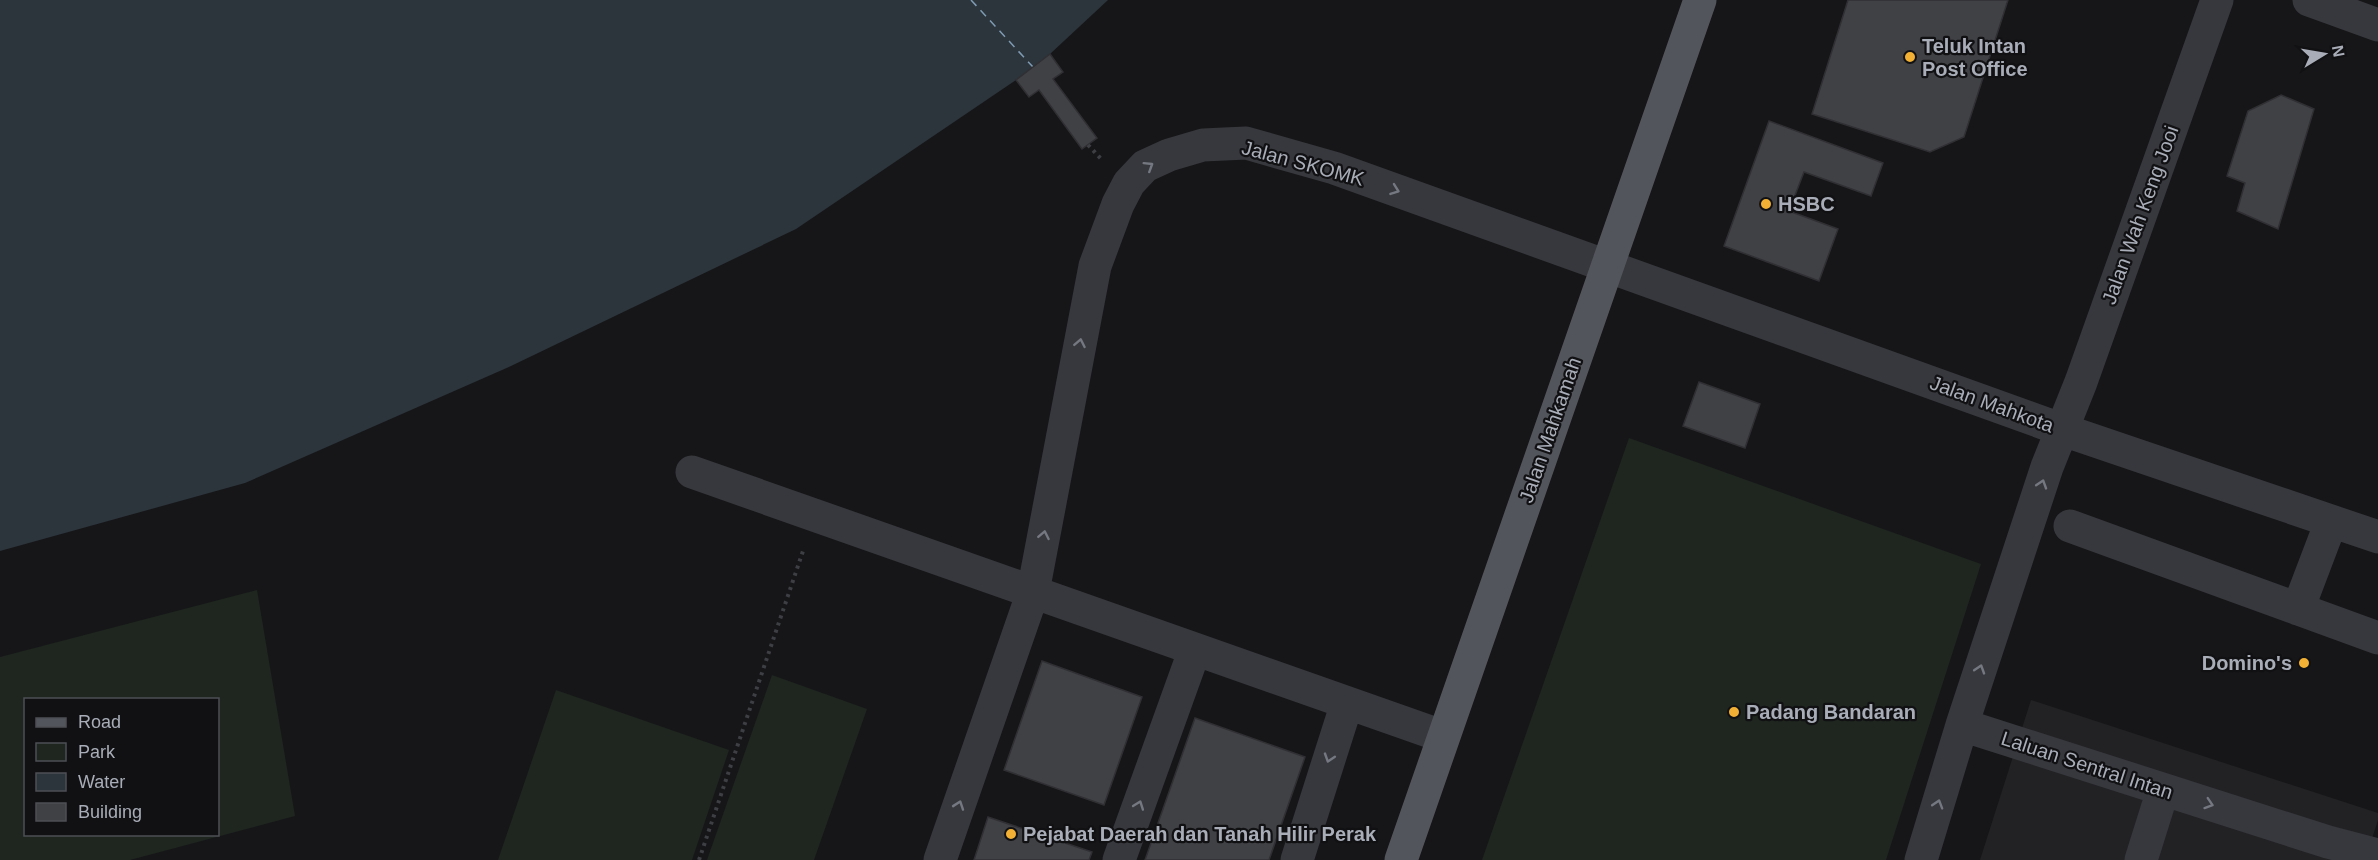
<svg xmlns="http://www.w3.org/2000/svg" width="2378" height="860" font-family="Helvetica,sans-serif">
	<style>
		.built { fill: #222225 }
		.green { fill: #1e261f; fill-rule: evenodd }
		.water { fill: #2c353c }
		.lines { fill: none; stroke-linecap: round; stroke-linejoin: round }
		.ferry { stroke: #7f9bb3; stroke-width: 1.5; stroke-dasharray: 8 6; stroke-linecap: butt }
		.building { fill: #404145; stroke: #303034; stroke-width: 1.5 }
		.path { stroke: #3d3f44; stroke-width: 4; stroke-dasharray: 3 4.5; stroke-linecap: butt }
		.minor { stroke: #37383d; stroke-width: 33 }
		.major { stroke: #53555c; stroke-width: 33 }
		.oneway { stroke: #757881 }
		.poi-dot { fill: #f2b134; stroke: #111113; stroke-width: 2 }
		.labels { text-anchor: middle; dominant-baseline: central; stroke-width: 4.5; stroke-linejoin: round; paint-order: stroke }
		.poi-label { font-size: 20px; font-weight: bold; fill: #a8adb8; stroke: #111113; text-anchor: start }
		.street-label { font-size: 20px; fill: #a8adb8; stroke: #111113 }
	</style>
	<rect width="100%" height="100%" fill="#161618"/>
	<path class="built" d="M2031 700 2378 813V820L2365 860H1980Z"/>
	<path class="green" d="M1629 438 1981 564 1886 860H1482Z
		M257 590 295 816 130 860H0V657ZM26 700H218V834H26Z
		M772 675 867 709 814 860H707Z
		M556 690 729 750 692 860H498Z"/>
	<path class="water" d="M0 0H1108L1050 54 1016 80 796 229 511 366 245 483 0 551Z"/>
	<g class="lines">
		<path class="ferry" d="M971 0 1033 67"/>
	</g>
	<path class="building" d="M1848 0H2008L1964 137 1930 152 1812 114Z
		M1050 54 1063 72 1053 79 1097 138 1082 149 1039 90 1029 97 1016 80Z
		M2281 95 2314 109 2278 229 2237 211 2245 183 2227 176 2248 111Z
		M1769 121 1883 163 1871 196 1804 172 1789 211 1838 229 1819 281 1724 246Z
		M1699 382 1760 404 1745 448 1683 426Z
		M1042 661 1142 697 1104 805 1004 770Z
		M1195 718 1305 757 1269 860H1145Z
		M988 817 1092 852 1089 860H974Z"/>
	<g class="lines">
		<path class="path" d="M1088 145 1103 161
			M699 860 804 548"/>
		<path class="minor" d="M2309 0 2378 25
			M692 472 1442 736
			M2070 526 2378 638
			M2298 609 2331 522
			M1962 725 2047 467 2081 382 2217 0
			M940 860 1033 592 1095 266 1118 204 1129 183 1145 166 1169 155 1203 145 1246 143 1334 168 2063 430 2378 537
			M1119 860 1195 649
			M1297 860 1347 703
			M1921 860 1962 725 2328 842 2378 855
			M2141 860 2163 790"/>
		<path class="major" d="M1401 860 1700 0"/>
	</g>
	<defs><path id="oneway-chevron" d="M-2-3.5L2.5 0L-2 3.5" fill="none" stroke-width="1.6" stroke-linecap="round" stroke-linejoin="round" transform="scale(1.5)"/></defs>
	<g class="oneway">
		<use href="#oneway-chevron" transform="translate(1149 166) rotate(-32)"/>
		<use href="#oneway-chevron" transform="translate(1395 190) rotate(20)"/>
		<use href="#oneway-chevron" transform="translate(1080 343) rotate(-79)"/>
		<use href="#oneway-chevron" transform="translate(2042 484) rotate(-72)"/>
		<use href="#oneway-chevron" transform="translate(1044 535) rotate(-79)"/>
		<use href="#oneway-chevron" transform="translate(1980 669) rotate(-72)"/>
		<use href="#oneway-chevron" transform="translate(1329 758) rotate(108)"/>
		<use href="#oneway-chevron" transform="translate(1938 804) rotate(-73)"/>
		<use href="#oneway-chevron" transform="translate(2209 804) rotate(18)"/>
		<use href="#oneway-chevron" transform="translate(959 805) rotate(-71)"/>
		<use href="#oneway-chevron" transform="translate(1139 805) rotate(-70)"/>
	</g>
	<g class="poi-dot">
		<circle cx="1910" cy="57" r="6"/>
		<circle cx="1766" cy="204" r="6"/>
		<circle cx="2304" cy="663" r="6"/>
		<circle cx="1734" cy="712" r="6"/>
		<circle cx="1011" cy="834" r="6"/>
	</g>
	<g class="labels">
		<g class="poi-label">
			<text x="1922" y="46">Teluk Intan<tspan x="1922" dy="23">Post Office</tspan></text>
			<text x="1778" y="204">HSBC</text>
			<text x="2292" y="663" text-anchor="end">Domino's</text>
			<text x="1746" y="712">Padang Bandaran</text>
			<text x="1023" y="834">Pejabat Daerah dan Tanah Hilir Perak</text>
		</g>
		<g class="street-label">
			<text transform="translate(1303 163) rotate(15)">Jalan SKOMK</text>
			<text transform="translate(2140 215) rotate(-70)">Jalan Wah Keng Jooi</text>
			<text transform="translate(1992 404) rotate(20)">Jalan Mahkota</text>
			<text transform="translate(1550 430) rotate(-71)">Jalan Mahkamah</text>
			<text transform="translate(2087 765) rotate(18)">Laluan Sentral Intan</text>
		</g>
	</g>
	<rect x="24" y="698" width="195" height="138" fill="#111113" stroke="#4d4f55" stroke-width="1.5"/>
	<rect x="36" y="718" width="30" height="9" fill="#53555c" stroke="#4d4f55" stroke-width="1.5"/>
	<text x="78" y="728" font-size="18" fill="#a8adb8">Road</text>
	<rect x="36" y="743" width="30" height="18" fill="#1e261f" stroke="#4d4f55" stroke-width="1.5"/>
	<text x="78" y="758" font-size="18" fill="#a8adb8">Park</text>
	<rect x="36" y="773" width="30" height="18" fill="#2c353c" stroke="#4d4f55" stroke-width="1.5"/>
	<text x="78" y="788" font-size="18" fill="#a8adb8">Water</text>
	<rect x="36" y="803" width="30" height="18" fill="#404145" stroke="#4d4f55" stroke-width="1.5"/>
	<text x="78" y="818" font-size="18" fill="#a8adb8">Building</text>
	<g transform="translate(2324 54) rotate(79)" stroke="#111113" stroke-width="4.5" paint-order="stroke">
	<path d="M0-4.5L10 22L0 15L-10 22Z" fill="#a8adb8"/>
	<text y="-9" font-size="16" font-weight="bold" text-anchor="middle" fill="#a8adb8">N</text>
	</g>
</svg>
